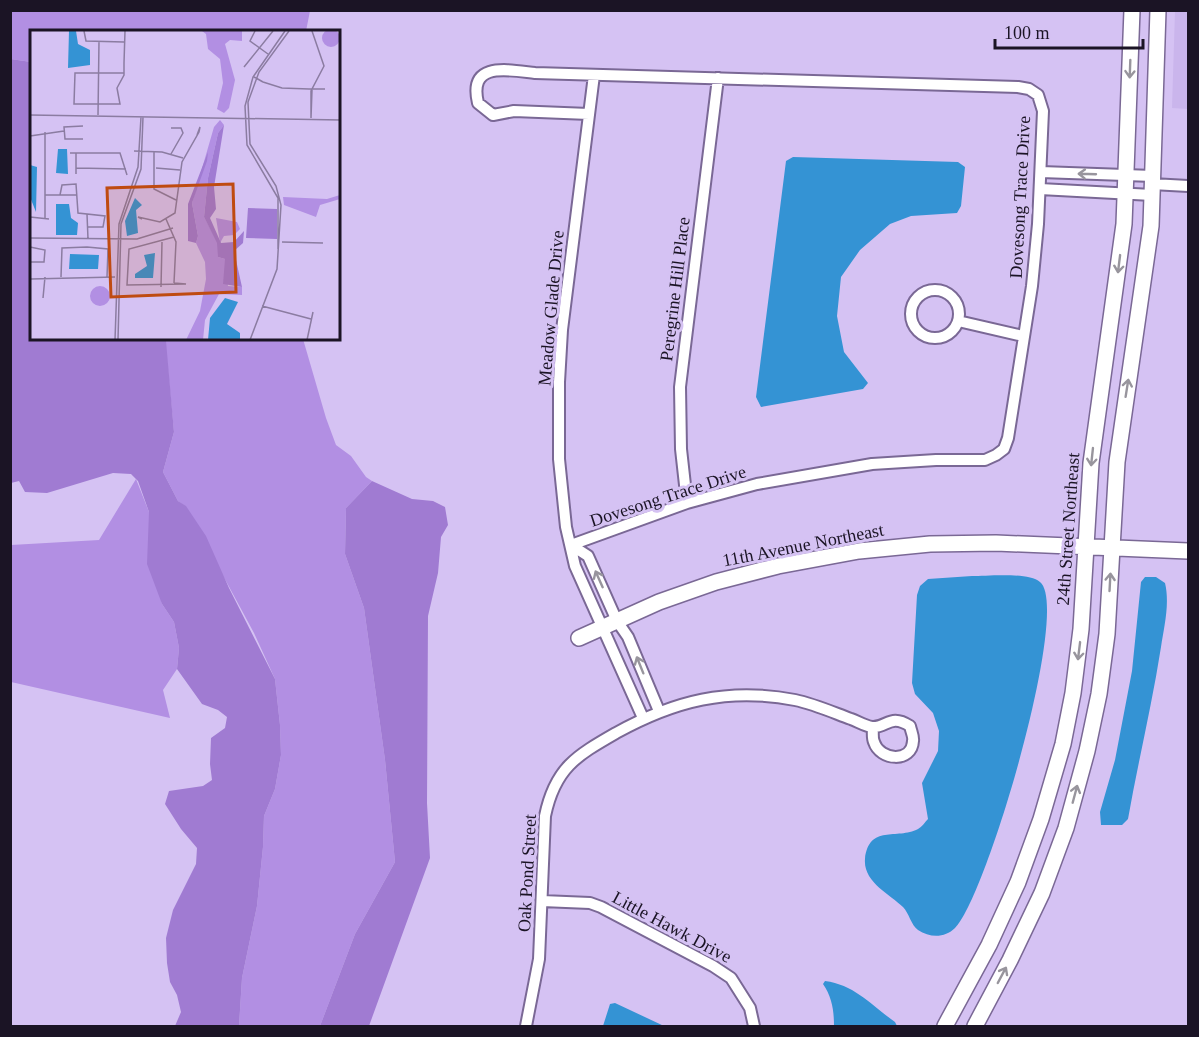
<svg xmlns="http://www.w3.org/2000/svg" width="1199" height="1037" font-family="Georgia,serif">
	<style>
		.built { fill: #cab5ec }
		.green { fill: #b28fe3 }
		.forest { fill: #a07bd2 }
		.water { fill: #3493d4 }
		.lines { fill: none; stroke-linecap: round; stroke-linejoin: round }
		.street-casing { stroke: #7a6895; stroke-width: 14 }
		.secondary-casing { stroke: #7a6895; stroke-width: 18 }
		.street { stroke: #fff; stroke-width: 10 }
		.secondary { stroke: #fff; stroke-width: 15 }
		.oneway { stroke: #98959d }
		.labels { text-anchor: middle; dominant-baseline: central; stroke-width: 6; stroke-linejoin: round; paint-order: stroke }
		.street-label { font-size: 18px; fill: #1b1425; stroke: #d5c2f3 }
		.inset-road { fill: none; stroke: #8b7ca1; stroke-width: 1.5 }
		.view { fill: #bf4b11; fill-opacity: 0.15; stroke: #bf4b11; stroke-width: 3 }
		.inset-edge { fill: none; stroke: #1b1425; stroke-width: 3 }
	</style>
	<rect width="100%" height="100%" fill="#d5c2f3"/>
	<path class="built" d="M1175 11H1188V109L1172 108Z"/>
	<path class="green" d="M10 11H310L306 31 32 32 31 62 11 59Z
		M165 339H303L326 418 336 445 351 456 366 477 372 481 346 508 345 554 364 608 385 760 395 862 355 934 320 1026H239L242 978 257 906 263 847 264 816 275 789 281 755 280 725 275 679 254 633 186 507 178 501 163 472 174 432Z
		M136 479 149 512V534L162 604 174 622 179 648 177 669 163 690 170 718 11 682V545L99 540Z"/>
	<path class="forest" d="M11 59 31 62 32 339H165L166 341 174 432 163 472 178 501 186 506 206 536 229 588 275 679 280 725 281 755 275 789 264 816 263 847 257 906 242 978 239 1026H175L181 1012 177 995 170 982 167 963 166 938 173 910 196 864 197 848 181 829 165 804 169 791 203 786 212 780 210 764 211 738 225 728 227 717 218 710 202 704 177 669 179 648 174 622 162 604 147 564 149 512 138 481 131 474 113 473 47 493 25 492 19 481 11 483Z
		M372 481 412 499 433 501 445 507 448 525 441 537 438 573 428 616 427 803 430 858 369 1026H320L355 934 395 862 385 760 364 608 345 554 346 508Z"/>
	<path class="water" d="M793 157 958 162 965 167 961 206 957 213 911 216 890 224 860 250 841 277 837 316 844 352 868 383 863 389 761 407 756 397 786 161Z
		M972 576C988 576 1028 572 1040 582 1072 608 986 898 955 928 945 938 930 938 918 930 911 925 909 913 903 907 890 894 863 882 865 859 869 824 897 840 918 829 922 827 925 822 928 819L922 783 938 751 939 731 933 713 915 694 912 683 917 595 920 586 928 579Z
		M1145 577H1156L1165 583C1170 604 1164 627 1161 647 1152 705 1138 762 1128 819L1122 825H1101L1100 812 1115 760 1132 671 1141 582Z
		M825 981C855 985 871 1005 895 1022L897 1026H834C834 1011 832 997 823 984Z
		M615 1003 664 1026H603L610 1004Z"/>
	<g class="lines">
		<defs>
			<path id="street" d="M594 75 562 330 559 382V459L566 527 575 566 643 718
				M1041 172 1153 176
				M1152 184 1188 186
				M1040 189 1152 195
				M911 314a24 24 0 1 1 48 0a24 24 0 1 1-48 0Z
				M958 321 1023 336
				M687 503 681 449 680 387 718 78
				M571 545 687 503 757 484 872 464 936 460H985L996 455 1004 449 1008 438 1032 286 1038 224 1043 111 1038 95 1029 89 1018 87 535 73C508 70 468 61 478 103L493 115 514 111 589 114
				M571 545 588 556 617 621 628 637 659 711
				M542 901 590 903 601 907 713 966 731 978 750 1008 754 1026
				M526 1026 539 959 545 816C555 768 576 756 616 733 674 701 728 687 795 700 814 704 832 712 851 719 857 721 865 726 872 727 887 728 890 713 910 726 911 731 914 737 913 741 912 763 880 761 874 742 872 738 873 732 873 727"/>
			<path id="secondary" d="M579 638 659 602 716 582 778 566 859 551 930 544 996 543 1188 551
				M945 1026 989 945 1018 882 1041 819 1063 744 1073 693 1081 629 1091 463 1124 224 1132 10
				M975 1026 1010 960 1042 893 1066 828 1087 751 1099 694 1107 634 1117 462 1151 226 1158 10"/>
		</defs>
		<use href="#street" class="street-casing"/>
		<use href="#secondary" class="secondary-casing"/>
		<use href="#street" class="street"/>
		<use href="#secondary" class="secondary"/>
	</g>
	<defs><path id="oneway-shaft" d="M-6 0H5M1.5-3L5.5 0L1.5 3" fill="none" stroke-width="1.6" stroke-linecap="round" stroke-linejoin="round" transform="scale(1.5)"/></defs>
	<g class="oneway">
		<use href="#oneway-shaft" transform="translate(1130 69) rotate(92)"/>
		<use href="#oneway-shaft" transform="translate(1087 174) rotate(-178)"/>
		<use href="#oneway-shaft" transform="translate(1119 264) rotate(97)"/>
		<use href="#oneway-shaft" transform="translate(1127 388) rotate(-81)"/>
		<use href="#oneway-shaft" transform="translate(1092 457) rotate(96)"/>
		<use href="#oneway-shaft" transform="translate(599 579) rotate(-114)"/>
		<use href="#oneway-shaft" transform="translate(1110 582) rotate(-87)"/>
		<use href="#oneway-shaft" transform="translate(1079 651) rotate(97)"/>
		<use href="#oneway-shaft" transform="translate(640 665) rotate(-112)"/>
		<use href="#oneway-shaft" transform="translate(1075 794) rotate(-75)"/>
		<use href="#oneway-shaft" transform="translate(1002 975) rotate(-62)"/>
	</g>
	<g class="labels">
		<g class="street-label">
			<text transform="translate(1020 197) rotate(-87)">Dovesong Trace Drive</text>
			<text transform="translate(675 289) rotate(-83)">Peregrine Hill Place</text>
			<text transform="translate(551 308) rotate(-85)">Meadow Glade Drive</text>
			<text transform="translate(668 496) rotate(-18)">Dovesong Trace Drive</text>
			<text transform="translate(1068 529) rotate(-86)">24th Street Northeast</text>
			<text transform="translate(803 545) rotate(-11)">11th Avenue Northeast</text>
			<text transform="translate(527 873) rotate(-87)">Oak Pond Street</text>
			<text transform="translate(672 927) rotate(28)">Little Hawk Drive</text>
		</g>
	</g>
	<g transform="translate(30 30)">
		<rect width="310" height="310" fill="#d5c2f3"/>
		<path d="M292 8a9 9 0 1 1 18 0a9 9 0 1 1-18 0ZM172 1H212V11L200 10 195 14 205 50 199 78 194 83 187 79 193 53 190 29 178 19 176 4ZM190 90 194 95 188 103 178 148 174 187 188 213V227L195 229 198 256 212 257V265L189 264 175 290 173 310H156L170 281 176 249 175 232 166 213 168 206 162 173 184 97ZM310 165V169L290 175 286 187 254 175 253 167 297 169ZM186 188 207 192 210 199 204 205 194 206 190 213ZM60 266a10 10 0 1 1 20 0a10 10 0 1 1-20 0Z" fill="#b28fe3"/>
		<path d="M194 95 184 157 186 179 180 188 191 213 204 212 214 201 213 213 204 221 212 257 193 254 195 229 188 227 187 213 174 187 178 148 188 103ZM178 122 177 131 162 173 168 206 166 213 158 211V174ZM218 178 247 179V209L216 208Z" fill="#a07bd2"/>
		<path d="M39 1H46L48 14 60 20V35L38 38ZM28 119H37L38 144 26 143ZM0 135 7 137 6 182 0 167ZM105 168 112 175 106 180 108 203 97 206 95 191ZM26 174H39L41 188 48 193 47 205H26ZM125 223 123 248H105V244L117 236 114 225ZM40 224 69 225 68 239H39ZM195 268 208 272 197 294 210 303V310H178L180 288Z" fill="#3493d4"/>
		<path class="inset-road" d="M54 1 56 11 94 12M225 1 220 11 238 24M282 1 294 36 281 61V88L282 60M214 37 243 1M94 43H45L44 74H90L87 58 94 45V33L95 1M224 47 233 52 226 48M233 52 252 58 279 59H295H273M0 85 311 90M68 85 69 11M141 98H151L153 103 141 124M0 106 34 101M53 109H35L34 97 53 96M104 121 132 122 153 128M124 121V159L146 170M40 123H90L97 145M46 123V144M46 138 96 139M126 138 150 140M15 165H47M30 165 32 155 46 154 48 183 75 186 73 197H57M57 184 58 209M0 187 19 189M15 189V102M112 189 108 187 130 192 145 183 152 132 169 102 170 97 167 105M136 189 146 212 144 253M0 208 107 209 143 198M252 212 293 213M0 217 15 220 14 232H0M248 219V168L217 115 215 76 223 47 255 1M31 247 32 218 57 217 78 219 77 247M1 249 85 247M144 253 156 254 97 255 99 219 144 207M131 257 132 212M13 268 15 247M232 276 281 289M85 310 89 194 108 137 111 87M88 310 91 194 111 139 113 87M220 310 247 239 251 175 246 156 220 114 218 72 229 42 259 1M277 310 283 282"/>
		<path class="view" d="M203 154 206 262 81 267 77 158Z"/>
		<rect width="310" height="310" class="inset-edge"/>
	</g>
	<rect width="1199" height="1037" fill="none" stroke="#1b1425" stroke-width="24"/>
	<path d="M995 39v9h148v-9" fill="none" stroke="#1b1425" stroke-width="3"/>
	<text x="1004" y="39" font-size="18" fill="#1b1425" stroke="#d5c2f3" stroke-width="4.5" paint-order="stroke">100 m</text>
</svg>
